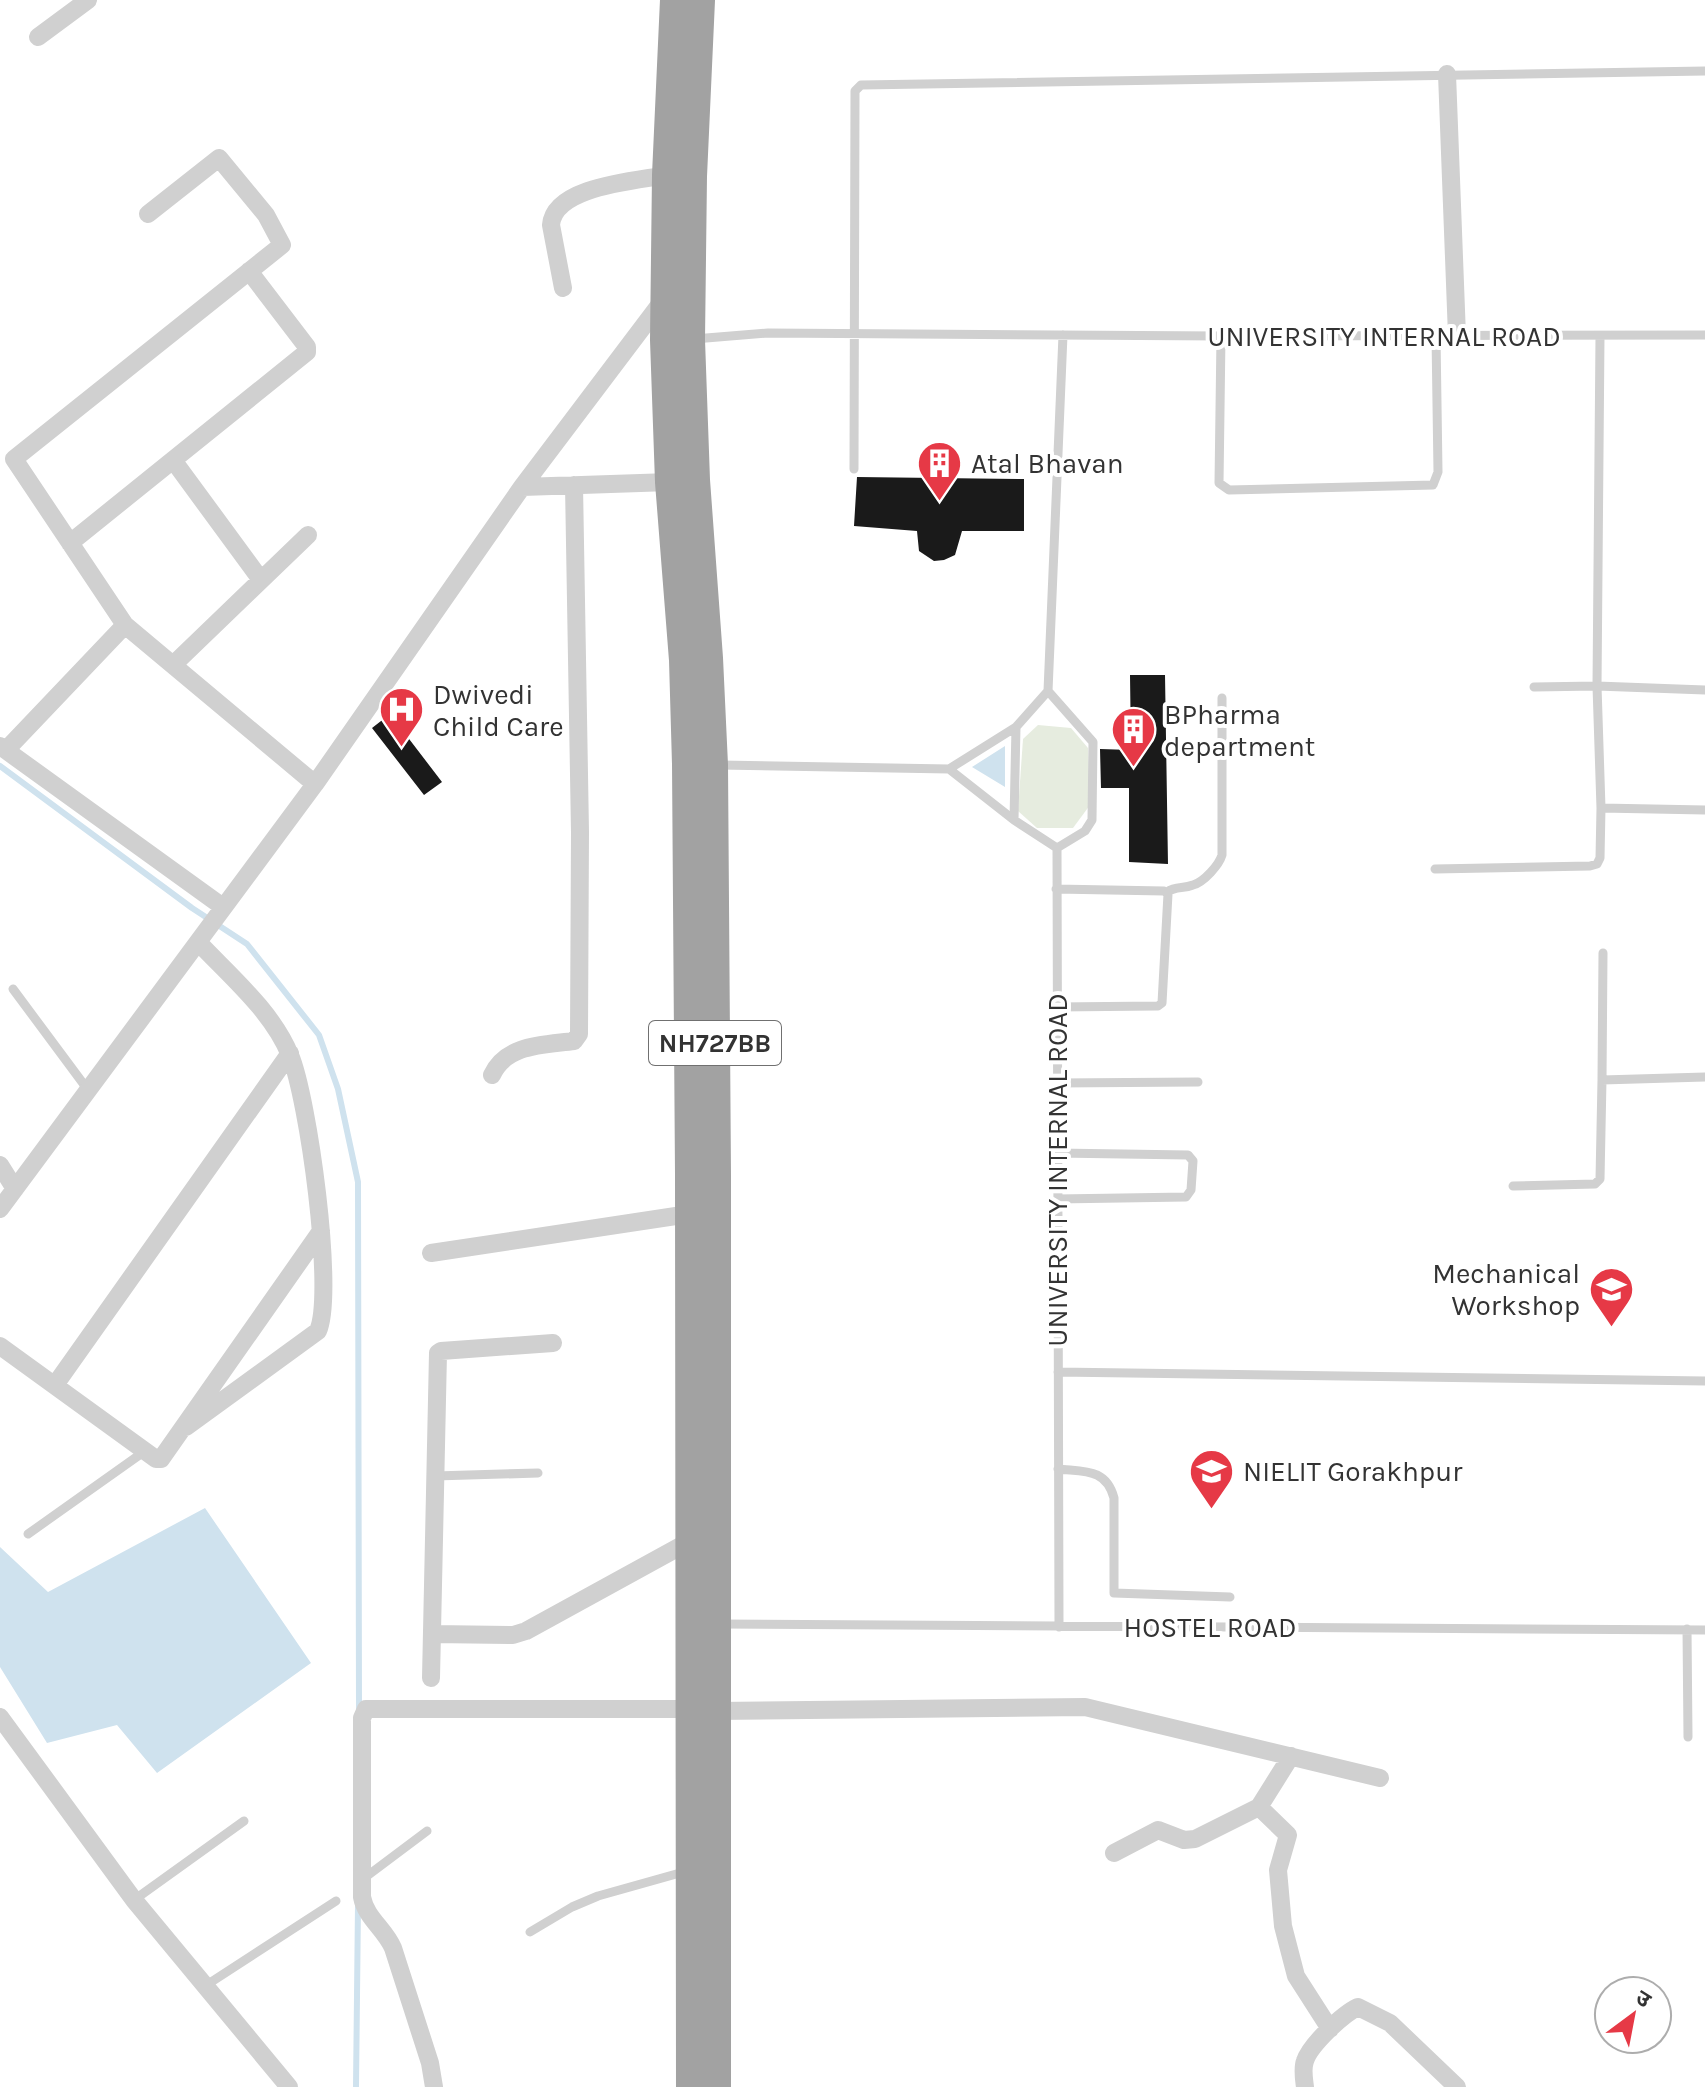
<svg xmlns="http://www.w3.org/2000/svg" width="1705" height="2087" font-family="Karla,'Noto Sans Devanagari',sans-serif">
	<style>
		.green { fill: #e6ecdf }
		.water { fill: #cfe2ee }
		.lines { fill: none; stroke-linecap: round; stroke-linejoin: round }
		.stream { stroke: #cfe2ee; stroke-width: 6 }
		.building { fill: #1a1a1a }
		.service { stroke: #d0d0d0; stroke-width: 9 }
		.minor { stroke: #d0d0d0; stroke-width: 18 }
		.trunk { stroke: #a2a2a2; stroke-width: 30 }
		.labels { text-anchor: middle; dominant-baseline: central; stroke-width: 8; stroke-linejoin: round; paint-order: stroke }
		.shield { fill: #fff; stroke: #707070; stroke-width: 2 }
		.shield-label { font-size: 26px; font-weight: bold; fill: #333 }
		.street-label { font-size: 28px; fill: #333; stroke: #fff }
		.poi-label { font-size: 28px; fill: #333; stroke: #fff; text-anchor: start }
	</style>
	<rect width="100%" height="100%" fill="#fff"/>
	<path class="green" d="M1038 725 1071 728 1088 748 1090 805 1073 828H1037L1018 811 1023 739Z"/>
	<path class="water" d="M1005 746V787L972 767Z
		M205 1508 311 1663 157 1773 117 1725 47 1743 0 1667V1547L48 1592Z"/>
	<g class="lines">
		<path class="stream" d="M0 766 192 908 247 944 319 1035 338 1089 358 1182 359 1709
			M356 2087 358 1905"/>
	</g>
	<path class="building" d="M857 477 1024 479V531H962L955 555 944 560 934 561 919 551 917 531 854 526Z
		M1130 675H1165L1168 864 1129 862V788H1101L1100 749 1131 750Z
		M390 714 442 782 424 795 372 728Z"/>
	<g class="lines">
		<path class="service" d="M1221 336 1219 483 1229 490 1433 485 1438 472 1436 336
			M1600 336 1597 686 1601 808
			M694 339 768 333 1221 336 1705 335
			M854 469 855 91 861 85 1705 71
			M1534 687 1597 686 1705 690
			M1048 691 1093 742 1092 820 1085 831 1057 848
			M719 765 949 769 1016 727 1048 691 1063 335
			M949 769 1014 820 1057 848
			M1014 820 1016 727
			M1057 848 1059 1627
			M1435 869 1590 866 1597 864 1600 858 1601 808 1705 810
			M1056 889 1164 891 1168 894 1162 1003 1158 1006 1056 1007
			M1167 892C1176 886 1183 889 1193 885 1204 882 1219 865 1222 855V698
			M1603 953 1602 1080 1705 1077
			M13 989 88 1090
			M1057 1083 1198 1082
			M1057 1153 1188 1155 1193 1161 1191 1190 1186 1197 1057 1199
			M1513 1186 1595 1184 1600 1179 1602 1080
			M1058 1372 1705 1381
			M1058 1469C1084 1472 1106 1468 1114 1498V1593L1230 1597
			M435 1476 538 1473
			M28 1534 145 1451
			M720 1624 1705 1630
			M1687 1629 1688 1737
			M363 1879 427 1831
			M134 1900 244 1821
			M530 1932 572 1907 598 1896 687 1871
			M205 1986 336 1901"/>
		<path class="minor" d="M38 37 88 0
			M1447 74 1457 336
			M563 288 551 225C554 186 636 181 667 175
			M173 460 261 580
			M522 487 670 482
			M70 543 307 352V347L249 271
			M125 625 315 784
			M173 665 308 535
			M0 746 223 907
			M6 750 125 625 14 459 282 245 266 215 219 158 148 214
			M492 1075C506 1044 544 1045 574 1041L579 1034 580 832 574 485
			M0 1165 15 1189
			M0 1209 315 784 522 487 664 299
			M431 1253 689 1214
			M0 1346 156 1459H161L321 1231
			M55 1385 290 1053
			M186 1427 318 1331C335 1292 308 1097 290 1055 272 1011 230 976 198 942
			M432 1634 513 1635 526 1631 690 1541
			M431 1678 438 1353 441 1351 553 1343
			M715 1711 1085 1707 1380 1778
			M0 1717 134 1900 289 2087
			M1291 1756 1259 1807 1288 1835 1278 1870 1283 1926 1296 1976 1330 2029
			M1114 1853 1158 1830 1184 1840 1195 1839 1259 1807
			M434 2087 430 2063 393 1948C385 1929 366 1918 362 1897V1718L366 1709H690
			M1305 2087C1304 2079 1302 2069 1305 2061 1310 2045 1343 2014 1358 2007L1390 2023 1457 2087"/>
		<path class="trunk" d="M675 0 667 175 665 340 670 482 684 660 687 764 690 1174 691 2087
			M700 0 692 176 690 340 695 480 708 658 713 765 716 1175V2087"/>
	</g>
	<defs>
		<symbol id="building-pin" viewBox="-11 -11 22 30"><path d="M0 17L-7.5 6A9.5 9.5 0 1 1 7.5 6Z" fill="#e63946" stroke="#fff"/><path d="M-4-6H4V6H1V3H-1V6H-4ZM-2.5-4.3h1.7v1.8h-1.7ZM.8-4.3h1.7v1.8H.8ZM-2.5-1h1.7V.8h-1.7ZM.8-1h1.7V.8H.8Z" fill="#fff"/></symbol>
		<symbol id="hospital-pin" viewBox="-11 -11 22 30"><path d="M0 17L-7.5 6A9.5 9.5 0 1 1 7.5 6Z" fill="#e63946" stroke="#fff"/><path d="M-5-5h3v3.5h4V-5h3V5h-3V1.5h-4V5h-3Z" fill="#fff"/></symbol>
		<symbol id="university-pin" viewBox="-11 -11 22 30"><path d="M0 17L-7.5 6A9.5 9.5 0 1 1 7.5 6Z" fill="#e63946" stroke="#fff"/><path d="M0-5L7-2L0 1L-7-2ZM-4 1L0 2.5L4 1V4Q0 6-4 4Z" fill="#fff"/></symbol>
	</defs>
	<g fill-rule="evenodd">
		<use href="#building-pin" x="914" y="438" width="51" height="69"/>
		<use href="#hospital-pin" x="376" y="684" width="51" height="69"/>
		<use href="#building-pin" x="1108" y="704" width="51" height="69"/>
		<use href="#university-pin" x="1586" y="1264" width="51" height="69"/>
		<use href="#university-pin" x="1186" y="1446" width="51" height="69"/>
	</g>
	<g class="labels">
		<rect class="shield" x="649" y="1021" width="132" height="44" rx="6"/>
		<g class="shield-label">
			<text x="715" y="1043">NH727BB</text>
		</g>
		<g class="street-label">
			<text x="1384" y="336">UNIVERSITY INTERNAL ROAD</text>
			<text transform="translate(1057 1170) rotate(-90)">UNIVERSITY INTERNAL ROAD</text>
			<text x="1210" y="1627">HOSTEL ROAD</text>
		</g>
		<g class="poi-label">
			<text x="971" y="463">Atal Bhavan</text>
			<text x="433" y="694">Dwivedi<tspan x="433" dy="32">Child Care</tspan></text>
			<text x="1164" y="714">BPharma<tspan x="1164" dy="32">department</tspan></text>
			<text x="1580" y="1273" text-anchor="end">Mechanical<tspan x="1580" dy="32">Workshop</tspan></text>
			<text x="1243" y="1471">NIELIT Gorakhpur</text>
		</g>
	</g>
	<g transform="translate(1633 2015) rotate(32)"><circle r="38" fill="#ffffff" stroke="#adadad" stroke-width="2"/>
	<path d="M0-6L14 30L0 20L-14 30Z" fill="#e63946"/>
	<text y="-12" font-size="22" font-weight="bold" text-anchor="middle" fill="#333333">उ</text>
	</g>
</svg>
